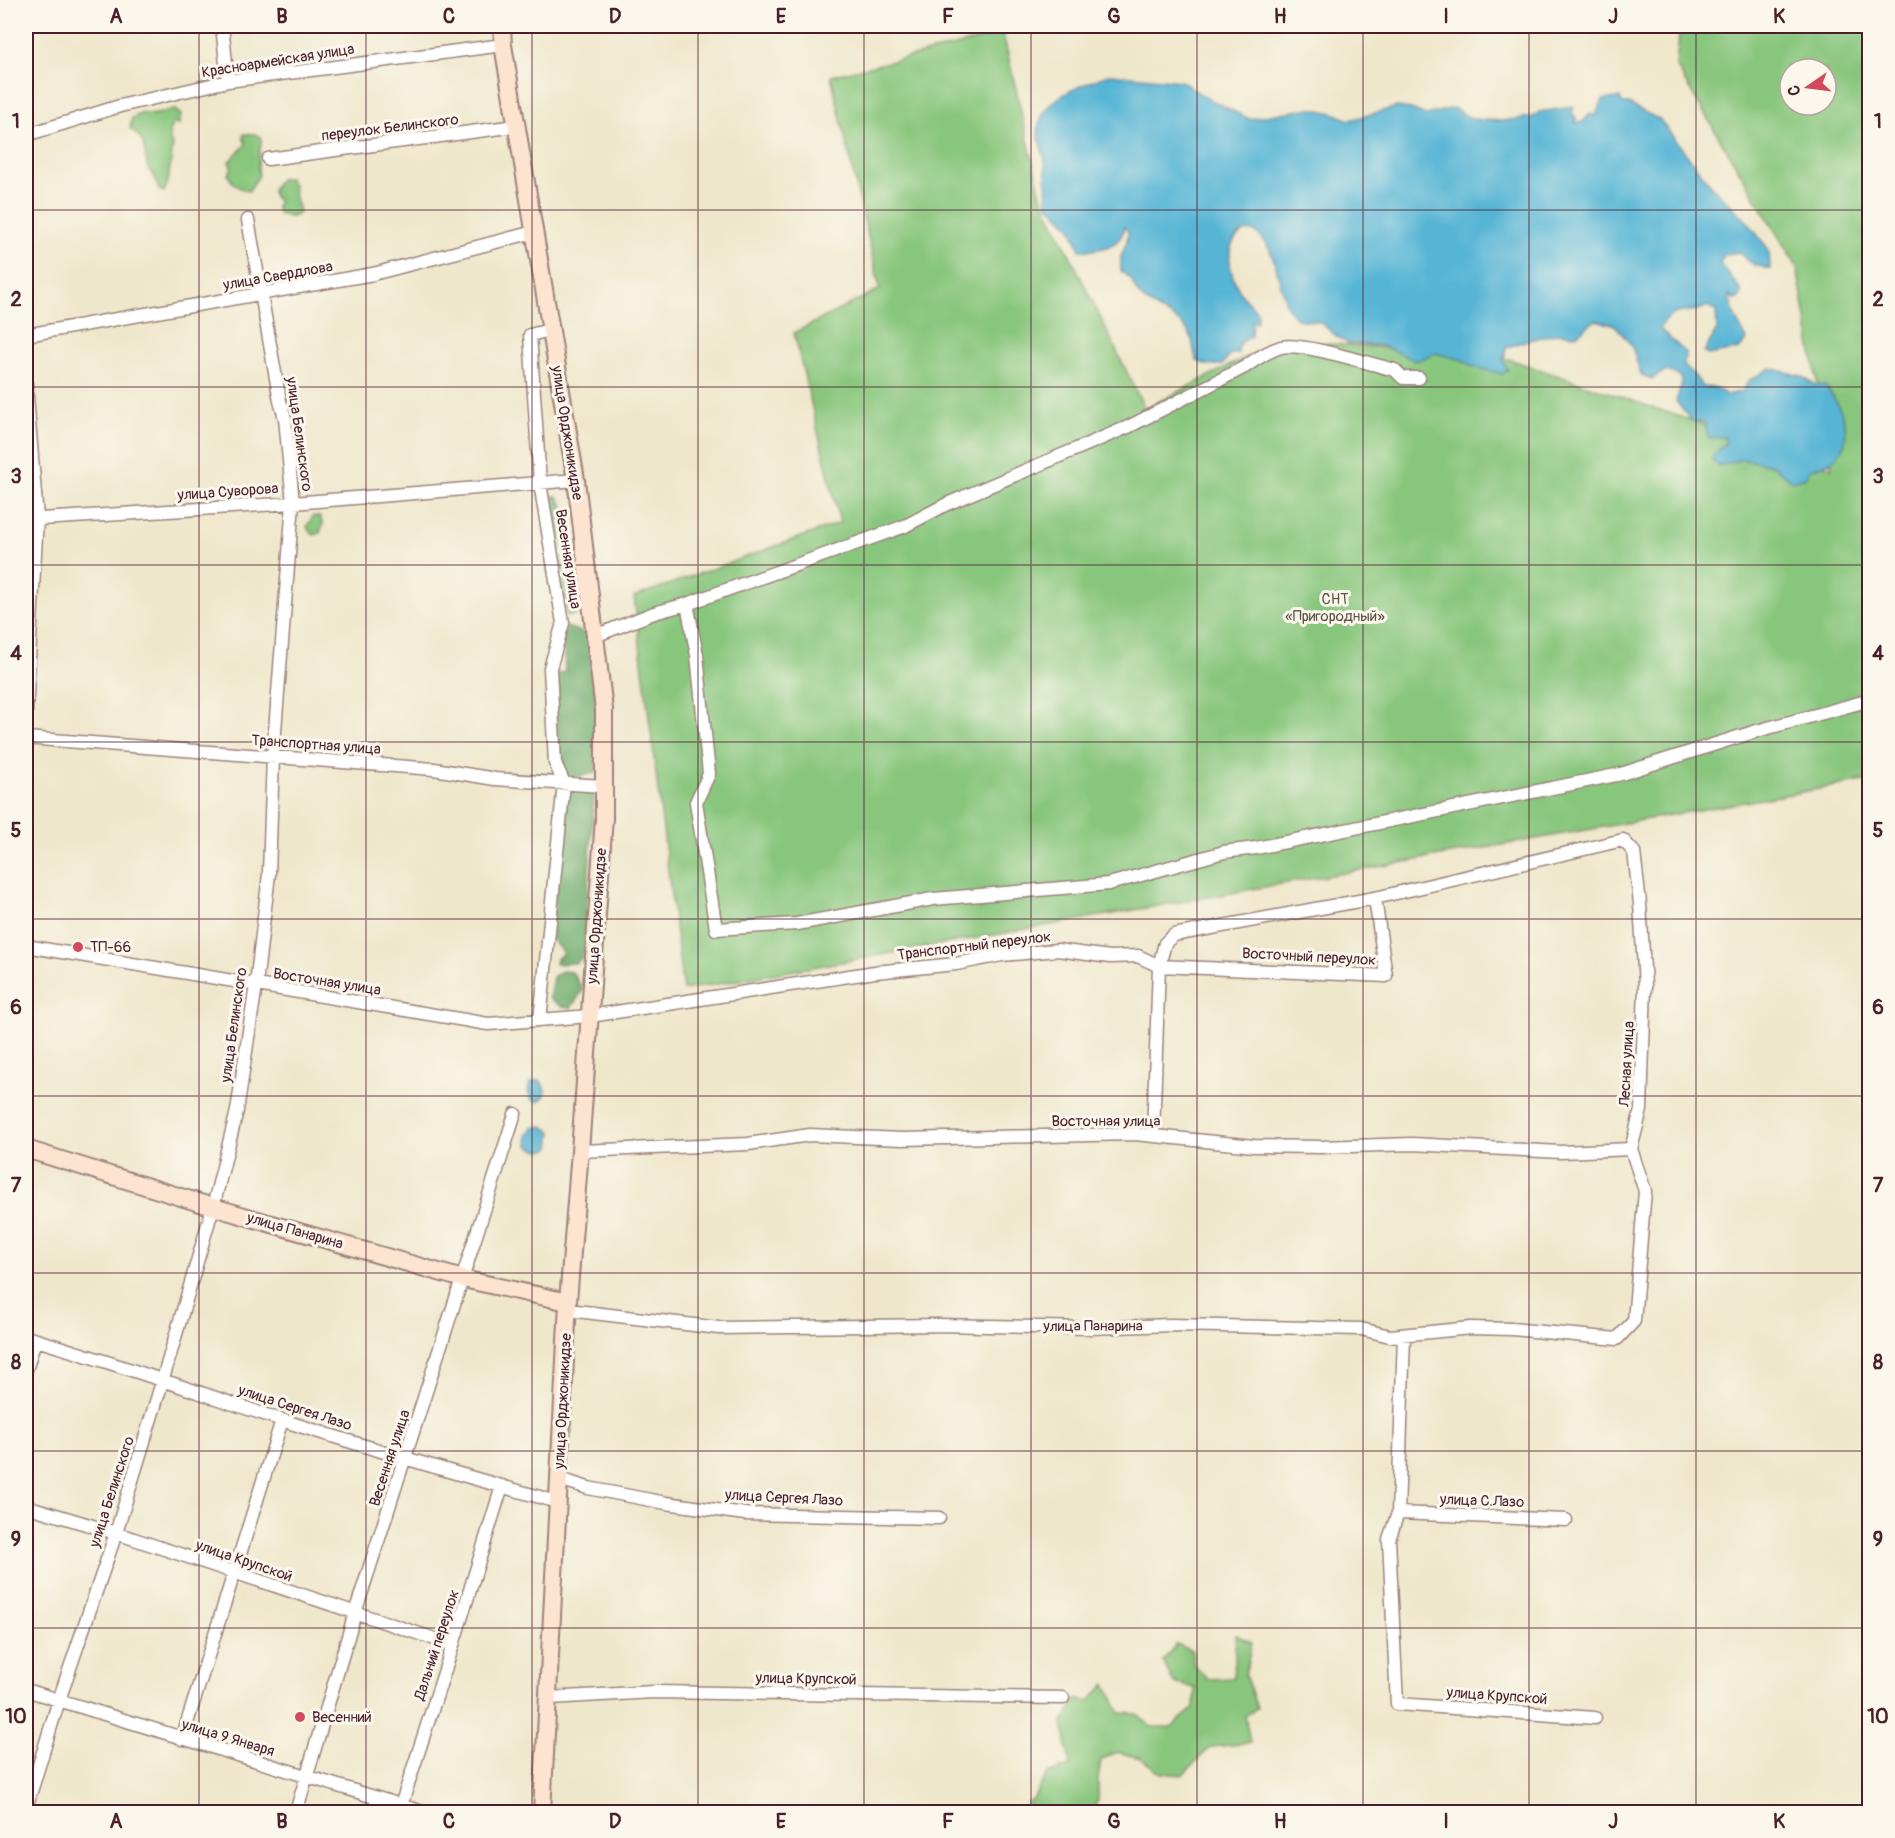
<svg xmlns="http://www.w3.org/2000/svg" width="1895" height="1838" font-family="Pangolin,sans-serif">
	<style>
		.green { fill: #88c67d; stroke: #697254; stroke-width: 1.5; fill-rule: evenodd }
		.forest { fill: #6eab6c; stroke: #5c654c; stroke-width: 1.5 }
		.water { fill: #57b5d5; stroke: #506a80; stroke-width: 1.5 }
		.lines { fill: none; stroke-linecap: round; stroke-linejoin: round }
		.street-casing { stroke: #9c837b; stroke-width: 15 }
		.secondary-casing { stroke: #9c837b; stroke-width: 20 }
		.street { stroke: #fff; stroke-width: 12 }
		.secondary { stroke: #fde4d0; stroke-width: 16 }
		.grid { fill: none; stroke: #4a1f2b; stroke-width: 1.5; stroke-opacity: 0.55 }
		.poi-dot { fill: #d1495b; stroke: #fbf7ec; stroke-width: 2 }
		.labels { text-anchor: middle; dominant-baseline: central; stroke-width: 6; stroke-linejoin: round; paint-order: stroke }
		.street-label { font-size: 15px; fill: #4a1f2b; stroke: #fbf7ec }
		.park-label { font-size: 15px; fill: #5d5144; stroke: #fbf7ec }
		.poi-label { font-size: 15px; fill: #4a1f2b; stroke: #fbf7ec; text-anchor: start }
		.neatline { fill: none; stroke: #4a1f2b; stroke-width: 2 }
		.grid-label { font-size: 20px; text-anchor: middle; font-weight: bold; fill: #4a1f2b }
	</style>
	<rect width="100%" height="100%" fill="#fbf7ec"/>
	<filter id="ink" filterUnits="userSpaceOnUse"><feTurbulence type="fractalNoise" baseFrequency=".0167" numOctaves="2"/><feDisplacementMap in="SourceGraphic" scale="12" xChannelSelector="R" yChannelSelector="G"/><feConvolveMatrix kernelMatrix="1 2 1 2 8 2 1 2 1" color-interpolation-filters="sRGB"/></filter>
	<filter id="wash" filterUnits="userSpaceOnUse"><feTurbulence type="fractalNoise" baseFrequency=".008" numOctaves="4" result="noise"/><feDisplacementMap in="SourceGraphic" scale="24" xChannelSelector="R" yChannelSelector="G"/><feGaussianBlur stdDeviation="1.35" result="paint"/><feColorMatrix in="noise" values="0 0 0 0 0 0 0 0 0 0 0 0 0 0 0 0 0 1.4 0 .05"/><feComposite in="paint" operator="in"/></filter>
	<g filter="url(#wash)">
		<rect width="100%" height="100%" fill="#efe7cb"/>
		<path class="green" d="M1680 26H1867L1869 27V780L683 990 634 597 840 523 794 333 880 289 831 76 1003 34 1041 196 1145 409 1258 351 1290 341 1375 347 1509 359 1832 468 1797 267 1676 66ZM1790 69H1826V105H1790Z
			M174 109 181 115 179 124 174 123 170 129V142L173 144 168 182 164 192 159 190C157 185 156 179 154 176 152 173 149 171 148 168 142 149 149 142 130 129L132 118 142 113C156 117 160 112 174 109Z
			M244 134H255L261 137C262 150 255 163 259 175L249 191C238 188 232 185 228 174L232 168 229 162C234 154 242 151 246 143L243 138Z
			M289 178 293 185C293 189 297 207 299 211L297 215 290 217 279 214 276 206 279 202 273 195V188L280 179Z
			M313 516 320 517 323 524 320 533 314 535 310 532 307 527Z
			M1236 1635 1252 1643 1245 1675 1257 1708 1245 1716 1250 1743 1211 1747 1182 1775 1161 1773 1140 1758 1117 1752 1101 1760 1098 1780V1800L1091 1812H1033L1027 1803 1035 1795 1047 1774 1070 1766 1063 1722 1076 1699 1088 1702 1106 1684 1120 1713 1138 1714 1151 1727H1171L1194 1708 1195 1688 1174 1683 1163 1661 1177 1644 1192 1651 1194 1665 1207 1679 1233 1678Z"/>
		<path class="forest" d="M545 495 557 496 567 512 559 521C563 535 570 535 574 548L555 551Z
			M575 554 581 607 576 614 567 617 557 557Z
			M567 627 587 634 596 701V773L567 779 559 763 554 675 565 672 563 634Z
			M567 789H581L594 794 584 956 576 963 555 964 556 960 563 953 551 938Z
			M562 971 572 972 583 990 571 1008 562 1007 549 998 553 977Z"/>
		<path class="water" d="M1110 74 1181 81 1205 97 1249 119 1310 108 1333 113 1350 120 1397 107 1411 109 1426 115 1453 108 1472 119 1502 121 1533 117 1539 112 1574 107 1572 113 1576 118V123L1583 122 1590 114 1595 116 1603 100 1620 97 1622 104H1629L1660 120 1711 186 1747 221 1769 250 1770 269C1757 266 1746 263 1740 252L1726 254 1719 263 1741 290V295L1738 299H1733L1728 294 1735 317 1747 340 1739 349 1708 355 1704 352 1717 330 1716 311 1708 306C1688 316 1672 305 1660 329L1686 353 1683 365 1695 376 1702 387 1716 388 1727 395 1743 391 1748 381 1771 368 1801 376 1815 385 1825 386C1840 404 1855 433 1838 455 1832 464 1818 466 1809 470L1807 477 1792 481 1772 465 1742 459 1719 466 1711 459 1726 442 1725 437 1708 438 1705 422 1691 421 1676 401 1682 383 1679 376 1666 370 1652 379 1641 375 1632 346 1616 326 1596 320 1576 335 1558 333 1521 342 1506 348 1503 362 1508 370 1502 374 1474 367 1463 360 1436 353 1416 361 1383 346 1347 343 1336 336 1320 322 1297 319C1294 316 1290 312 1288 308 1279 288 1277 250 1259 235 1254 230 1248 230 1242 233 1222 245 1230 275 1240 292 1244 299 1253 306 1258 313L1256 323 1252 320 1251 336 1239 344 1238 354H1231L1222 365H1207L1197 361C1192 350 1195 339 1187 330 1171 309 1139 309 1132 280L1121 271V257L1127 242 1128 231 1124 227C1122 248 1096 251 1080 250L1071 228 1047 203C1046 189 1047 174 1045 161 1043 150 1036 135 1039 124 1048 94 1084 85 1110 74Z
			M540 1080 545 1089V1096L538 1102 531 1099 528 1091 530 1083Z
			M542 1126 552 1132 550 1148C542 1153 536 1150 528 1145L527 1136 533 1128Z"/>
	</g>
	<g filter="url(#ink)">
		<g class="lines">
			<defs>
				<path id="street" d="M222 26 228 81
					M26 135 120 106 228 81 503 45
					M268 159 516 126
					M26 335 373 274 534 232
					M26 384 37 518 26 712
					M26 520 293 503 576 480
					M687 604 697 655 709 774 696 802 716 929 797 924 933 899 1109 884 1224 852 1256 848 1621 774 1757 731 1870 700
					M595 636 654 613 687 604 905 526 947 504 1128 427 1245 367C1256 359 1268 351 1281 347 1302 342 1370 364 1395 370L1403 378H1419
					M26 738 434 769 495 779 603 786
					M26 946 488 1024 590 1016 875 972 956 964 1002 955 1057 950 1110 957 1138 956 1159 966 1165 943 1174 935 1375 898
					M540 1020 564 783 555 763 550 668 563 623 540 483 530 335 550 330
					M580 1151 748 1144 810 1135 902 1139 1135 1134 1254 1146 1321 1147 1412 1144 1561 1152 1631 1149
					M568 1310 719 1328 938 1325 1090 1328 1171 1325 1361 1329 1390 1336 1471 1328 1512 1329 1617 1339 1634 1321 1645 1191 1631 1149 1641 1110 1645 985 1640 904 1634 852 1623 840 1375 898 1386 976 1159 966 1153 1135
					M1404 1335 1398 1513 1389 1539 1397 1704 1595 1718
					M26 1337C112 1362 196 1392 282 1420 373 1450 465 1476 557 1502
					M26 1370 35 1340
					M559 1479 588 1488 666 1503 745 1514 939 1518
					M26 1506 116 1533 453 1645
					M1398 1513 1566 1520
					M26 1690 423 1812
					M549 1698 654 1692 1063 1698
					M182 1739 282 1420
					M26 1808 59 1700 116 1533 163 1379 213 1207 237 1111 256 985 269 874 273 756 293 503 285 418 280 401 248 220
					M296 1812 355 1613 515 1114
					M399 1812 453 1645 502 1486"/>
				<path id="secondary" d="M502 26 503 45 576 480 604 710V818L580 1151 568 1302 542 1812
					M26 1149 213 1207 463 1279 568 1302"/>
			</defs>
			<use href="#street" class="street-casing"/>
			<use href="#secondary" class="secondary-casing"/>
			<use href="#street" class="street"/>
			<use href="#secondary" class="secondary"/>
		</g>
	</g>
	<path class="grid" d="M199 26V1812M366 26V1812M532 26V1812M698 26V1812M864 26V1812M1031 26V1812M1197 26V1812M1363 26V1812M1529 26V1812M1696 26V1812M26 210H1870M26 387H1870M26 565H1870M26 742H1870M26 919H1870M26 1096H1870M26 1273H1870M26 1451H1870M26 1628H1870"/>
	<g class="poi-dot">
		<circle cx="78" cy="947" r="6"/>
		<circle cx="300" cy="1717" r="6"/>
	</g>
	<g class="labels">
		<g class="street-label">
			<text transform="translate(278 61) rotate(-9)">Красноармейская улица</text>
			<text transform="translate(390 128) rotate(-7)">переулок Белинского</text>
			<text transform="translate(278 276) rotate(-10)">улица Свердлова</text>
			<text transform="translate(567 433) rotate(81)">улица Орджоникидзе</text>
			<text transform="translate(299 434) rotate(82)">улица Белинского</text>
			<text transform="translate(228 492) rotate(-4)">улица Суворова</text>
			<text transform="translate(568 559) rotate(81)">Весенняя улица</text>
			<text transform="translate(316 745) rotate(4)">Транспортная улица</text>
			<text transform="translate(597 916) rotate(-86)">улица Орджоникидзе</text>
			<text transform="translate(974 946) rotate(-7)">Транспортный переулок</text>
			<text transform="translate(1309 957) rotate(3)">Восточный переулок</text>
			<text transform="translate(327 982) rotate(9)">Восточная улица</text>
			<text transform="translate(234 1025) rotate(-82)">улица Белинского</text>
			<text transform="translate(1627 1064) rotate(-87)">Лесная улица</text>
			<text x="1106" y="1121">Восточная улица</text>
			<text transform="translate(295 1231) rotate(16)">улица Панарина</text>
			<text x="1093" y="1326">улица Панарина</text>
			<text transform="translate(563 1401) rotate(-87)">улица Орджоникидзе</text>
			<text transform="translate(295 1408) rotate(18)">улица Сергея Лазо</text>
			<text transform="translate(390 1458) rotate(-72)">Весенняя улица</text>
			<text transform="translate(112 1492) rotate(-72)">улица Белинского</text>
			<text transform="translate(784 1498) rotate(3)">улица Сергея Лазо</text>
			<text transform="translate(1482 1501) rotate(2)">улица С.Лазо</text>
			<text transform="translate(244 1561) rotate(19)">улица Крупской</text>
			<text transform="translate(437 1645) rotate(-72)">Дальний переулок</text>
			<text transform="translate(806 1679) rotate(1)">улица Крупской</text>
			<text transform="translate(1497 1696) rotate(4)">улица Крупской</text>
			<text transform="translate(228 1738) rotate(17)">улица 9 Января</text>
		</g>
		<g class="park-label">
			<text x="1335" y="599">СНТ<tspan x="1335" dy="17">«Пригородный»</tspan></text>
		</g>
		<g class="poi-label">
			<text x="90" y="947">ТП-66</text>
			<text x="312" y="1717">Весенний</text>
		</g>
	</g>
	<rect width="1895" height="1838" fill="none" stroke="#fbf7ec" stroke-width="66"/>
	<g transform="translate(1808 87) rotate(256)"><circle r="28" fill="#fbf7ec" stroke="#b4a19f" stroke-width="1.5"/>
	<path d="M0-4.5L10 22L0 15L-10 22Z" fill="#d1495b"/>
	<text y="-9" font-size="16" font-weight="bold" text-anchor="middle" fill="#4a1f2b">С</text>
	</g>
	<rect x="33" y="33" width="1829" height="1772" class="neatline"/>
	<g class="grid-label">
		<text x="116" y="23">A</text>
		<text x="282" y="23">B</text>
		<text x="449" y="23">C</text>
		<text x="615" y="23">D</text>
		<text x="781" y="23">E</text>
		<text x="948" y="23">F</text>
		<text x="1114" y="23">G</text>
		<text x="1280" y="23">H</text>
		<text x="1446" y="23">I</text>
		<text x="1613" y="23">J</text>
		<text x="1779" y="23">K</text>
		<text x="16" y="128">1</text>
		<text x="1878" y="128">1</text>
		<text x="16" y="306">2</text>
		<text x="1878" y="306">2</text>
		<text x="16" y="483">3</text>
		<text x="1878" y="483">3</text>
		<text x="16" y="660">4</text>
		<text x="1878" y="660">4</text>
		<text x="16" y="837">5</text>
		<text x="1878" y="837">5</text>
		<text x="16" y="1014">6</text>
		<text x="1878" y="1014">6</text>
		<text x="16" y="1192">7</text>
		<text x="1878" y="1192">7</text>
		<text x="16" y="1369">8</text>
		<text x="1878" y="1369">8</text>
		<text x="16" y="1546">9</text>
		<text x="1878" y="1546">9</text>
		<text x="16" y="1723">10</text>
		<text x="1878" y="1723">10</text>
		<text x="116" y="1828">A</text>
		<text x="282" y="1828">B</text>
		<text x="449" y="1828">C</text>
		<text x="615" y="1828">D</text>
		<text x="781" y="1828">E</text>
		<text x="948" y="1828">F</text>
		<text x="1114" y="1828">G</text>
		<text x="1280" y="1828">H</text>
		<text x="1446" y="1828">I</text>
		<text x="1613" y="1828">J</text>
		<text x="1779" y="1828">K</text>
	</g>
</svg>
